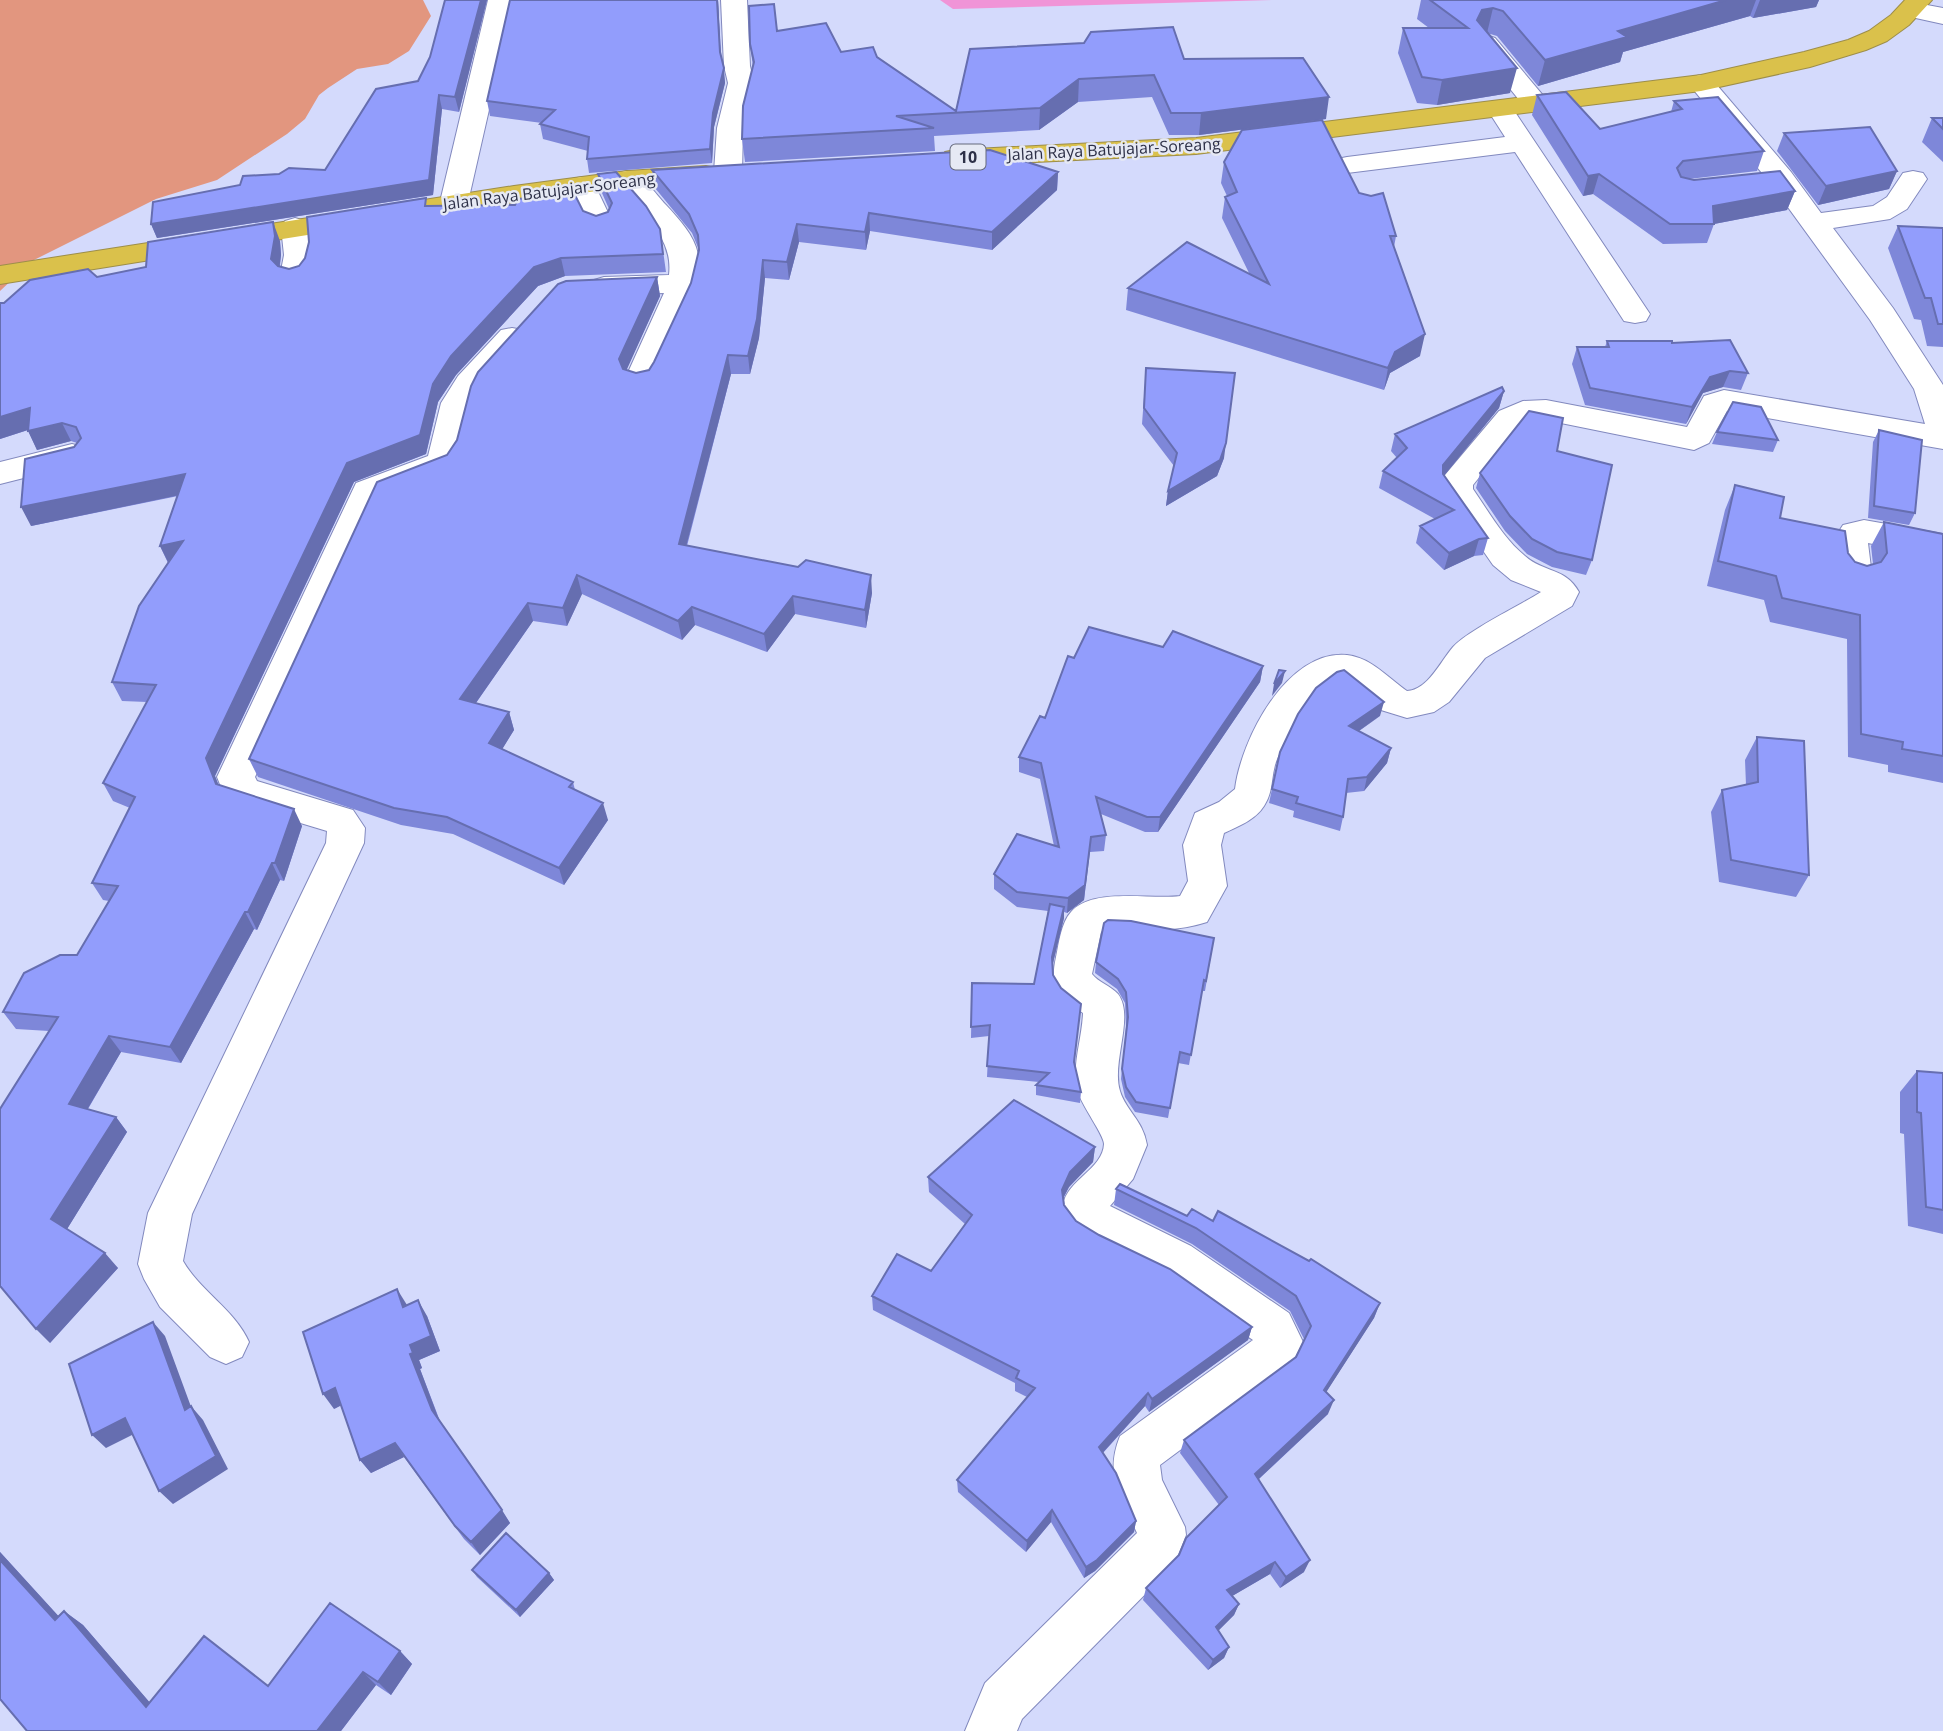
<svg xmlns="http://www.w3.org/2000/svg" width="1943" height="1731" font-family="'Open Sans',sans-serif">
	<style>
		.green { fill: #e2967f }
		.water { fill: #f094d7 }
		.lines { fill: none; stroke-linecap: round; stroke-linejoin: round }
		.minor-casing { stroke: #8289be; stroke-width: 2 }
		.highway-casing { stroke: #9d8e4a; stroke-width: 2 }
		.minor { fill: #fff; fill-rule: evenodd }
		.highway { fill: #dac14b; fill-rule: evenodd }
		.wall { fill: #7e87d9 }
		.shaded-wall { fill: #666eb0 }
		.building { fill: #929dfc; stroke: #666eb0; stroke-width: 2 }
		.labels { text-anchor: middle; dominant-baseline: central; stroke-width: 5; stroke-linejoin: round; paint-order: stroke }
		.far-street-label { font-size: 16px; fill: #2d3047; stroke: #e6e9f4 }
		.shield { fill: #e6e9f4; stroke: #64687b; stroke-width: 2 }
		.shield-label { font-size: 16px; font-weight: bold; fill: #2d3047 }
	</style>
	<rect width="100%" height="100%" fill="#d4dafc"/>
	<path class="green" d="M0 0H423L431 16 409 51 388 64 357 69 328 88 319 95 305 119 287 134 217 180 156 199 32 261 0 291Z"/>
	<path class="water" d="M940 0H1273L953 9Z"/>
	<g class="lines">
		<defs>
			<path id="minor" d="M488 0H514L468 202 464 208 454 210 444 208 440 202Z
				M721 0H747L750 66 754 83 743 128 742 172 738 178 728 180 718 178 714 172 717 128 728 83 724 66Z
				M1911 2 1943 8V24L1902 15 1898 10 1902 5Z
				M1486 35 1495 38 1546 99 1550 105 1546 111 1537 113 1528 111 1477 48 1473 43 1477 38Z
				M1701 75 1710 77 1791 172 1821 213 1873 206 1887 197 1903 173 1913 171 1923 173 1927 179 1907 209 1890 219 1833 228 1893 308 1943 385V449L1727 411 1709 443 1694 450 1546 420 1529 421 1521 425 1473 485V489C1489 512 1503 538 1525 556 1544 573 1565 567 1579 592L1572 606 1485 658 1449 702 1434 712 1407 718 1381 710 1344 681C1314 681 1284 740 1275 765 1271 780 1273 792 1264 806 1255 820 1239 826 1224 833L1221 845 1227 886 1207 922C1174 933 1140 930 1106 928L1101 932 1092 974C1098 982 1111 986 1118 994 1135 1016 1111 1063 1120 1091 1126 1111 1143 1120 1147 1145L1133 1179 1110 1206 1191 1246 1289 1313 1303 1342 1289 1369 1160 1465 1162 1480 1185 1527 1186 1535 1174 1565 1022 1719 1017 1731H965L985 1683 1137 1533C1121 1497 1104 1476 1120 1436L1253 1340C1221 1319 1190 1292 1156 1274 1132 1261 1103 1252 1080 1236 1071 1229 1061 1217 1063 1205 1067 1180 1103 1169 1104 1144 1104 1135 1082 1106 1078 1092 1071 1066 1082 1040 1083 1013 1058 996 1049 989 1056 957 1059 943 1061 923 1071 912 1093 887 1150 900 1180 896L1188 881 1183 845 1195 813 1219 802 1235 789C1241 740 1287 649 1347 655 1372 658 1388 678 1407 691 1428 690 1440 662 1453 647 1469 630 1519 606 1541 592L1511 580 1493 565 1441 490V483L1445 475 1499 411 1523 401 1546 400 1687 427 1704 396 1724 390 1925 424 1914 389 1870 320 1771 184 1688 83 1692 77Z
				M1500 101 1509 103 1650 314 1646 321 1635 323 1624 321 1515 152 1347 173 1337 171 1333 165 1337 159 1347 157 1505 137 1487 109 1491 103Z
				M627 171C643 175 655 193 666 205 679 219 694 235 698 254 706 290 669 345 655 379L651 386 640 389 629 386 625 379 664 293 604 295 594 292 589 286 594 280 604 277 669 275C674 232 635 211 613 179L617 173Z
				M582 177 592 179 613 223 609 229 599 232 589 229 568 185 572 179Z
				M295 218 305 221C315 236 315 268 305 282L295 285 285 282 280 276 284 255 281 227 285 221Z
				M512 328 523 330 527 337 481 389 473 403 460 458 450 472 381 498 255 777 257 781 353 810 365 828 364 843 192 1214 183 1261C201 1292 235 1310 249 1342L242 1357 226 1364 210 1357 160 1307 144 1279 138 1264 148 1213 326 843 327 831 234 803 226 799 217 777 356 483 428 456 441 403 458 376 501 330Z
				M72 444 83 447 88 455 83 463 0 484V462Z
				M1864 520 1943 534V558L1868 543 1872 576 1867 584 1855 588 1843 584 1838 576 1834 539 1843 525Z"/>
			<path id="highway" d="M1905 0H1932L1909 25 1887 41 1866 50 1810 67 1701 91 1196 154 955 166 945 164 941 158 945 152 955 150 1196 138 1701 75 1804 52 1848 40 1869 31 1891 15Z
				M706 166 716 168 720 174 716 180 627 187 514 202 0 284V266L514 186 627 171Z"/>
		</defs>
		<use href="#minor" class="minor-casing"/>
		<use href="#highway" class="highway-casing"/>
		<use href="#minor" class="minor"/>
		<use href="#highway" class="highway"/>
	</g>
	<path class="wall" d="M445 0H487L459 112 442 109 433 195 157 238 151 224 240 185 279 174 325 170 418 81 430 57Z
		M510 0H718L721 57 725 83 714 127 712 163 589 173 587 159 588 151 543 139 540 124 542 123 490 116 487 101Z
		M1421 0H1819L1816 7 1753 18 1750 16 1623 52 1620 62 1538 86 1497 36 1487 33 1510 93 1437 105 1417 103 1398 53 1403 28H1429L1417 19Z
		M777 31 841 52 877 57 956 111 970 49 1184 59 1326 119 1199 135H1169L1152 97 1078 102 1039 130 934 136 935 151 745 162 742 139 753 67 750 44Z
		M1537 95 1600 129 1671 112 1674 101 1764 151 1757 171 1689 179 1795 191 1787 210 1714 224 1707 243 1663 244 1593 194 1583 196 1532 115Z
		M1932 118H1943V162L1922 142Z
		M1784 133 1897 171 1889 189 1818 205 1777 151Z
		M1224 162 1359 193 1396 236 1394 247 1420 356 1390 373 1384 390 1126 310 1128 288 1250 275 1222 218 1225 197 1227 196 1221 183Z
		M652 170 1058 172 1057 190 992 250 870 231 866 250 799 242 789 280 765 278 759 338 750 374H731L687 546 872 593 866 628 795 614 767 652 695 625 682 640 582 594 567 626 533 621 476 703 509 712 514 730 502 749 573 782 575 790 608 820 564 885 453 834 401 825 258 777 249 759 447 455 657 277 660 296 626 370 636 373 649 370 654 362 691 283 699 250 692 233 655 188Z
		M598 174 660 229 666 272 565 276 538 286 456 375 438 402 426 454 354 482 215 776 218 784 302 826 284 881 280 880 257 930 254 929 181 1063 121 1052 88 1109 116 1117 127 1132 67 1229 118 1268 50 1343 49 1031 16 1029 3 1012 77 955 109 901 103 900 92 883 130 808 113 801 103 783 147 702 122 701 112 682 168 563 160 546 178 496 31 526 77 443 71 441 37 450 28 430 0 439 4 303 280 241 281 255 280 266 289 269 299 266 428 206 583 211 596 216 608 212 609 209 602 193Z
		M1898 226 1943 228V347L1927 346 1921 320 1914 319 1888 248Z
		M1607 341 1672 343 1748 373 1741 390 1723 387 1703 393 1686 424 1585 405 1572 364 1577 347H1605Z
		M1145 384 1224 458 1217 476 1166 506 1168 491 1174 466 1142 424Z
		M1504 391 1499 408 1444 475 1488 538 1483 555 1474 556 1444 570 1416 543 1420 526 1435 519 1379 488 1383 471 1397 458 1391 451 1395 434Z
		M1879 430 1915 513 1909 525 1868 518 1873 442Z
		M1717 432 1778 440 1773 452 1712 444Z
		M1557 451 1592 560 1586 575 1552 567 1527 554 1505 531 1476 488 1480 473Z
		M1735 485 1780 518 1848 553 1855 562 1867 566 1873 564 1871 546 1884 522 1943 534V783L1888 772V765L1848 757 1847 639 1770 622 1764 600 1707 586 1725 510Z
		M1163 647 1263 666 1260 682 1158 832H1145L1101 814 1106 835 1104 851 1090 852 1084 900 1067 913 1064 912V918L1053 963V975L1081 1092 1080 1103 1036 1095V1085L1039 1082 987 1077 989 1036 971 1038 972 983 1034 984 1048 911 1017 907 994 889V874L1054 846 1040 779 1019 772V757L1045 718 1074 658Z
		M1380 716 1359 731 1391 748 1387 763 1364 791 1346 793 1343 817 1340 831 1293 817 1294 811 1269 803 1272 789Z
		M1757 737 1809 875 1796 897 1719 882 1711 812 1722 790 1746 785 1745 760Z
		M1214 938 1205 991H1202L1189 1065 1178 1063 1168 1118 1135 1112 1125 1097 1121 1079 1126 1027 1125 1003 1117 989 1095 973 1096 962Z
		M1917 1071 1943 1073V1234L1908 1226 1904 1134 1900 1133V1092Z
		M1095 1147 1093 1162 1069 1187 1063 1199 1064 1205 1076 1221 1252 1327 1248 1340 1149 1412 1145 1406 1103 1453 1136 1521 1134 1532 1095 1571 1084 1578 1051 1522 1026 1552 958 1492 957 1480 1027 1397 1015 1391V1383L873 1310 872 1296 931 1271 965 1224 929 1192 928 1177Z
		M1116 1189 1187 1216 1213 1221 1380 1303 1374 1318 1326 1392 1328 1414 1259 1479 1304 1572 1280 1588 1270 1574 1232 1596 1239 1604 1234 1615 1218 1631 1229 1647 1224 1658 1208 1670 1143 1600 1146 1588 1179 1555 1219 1505 1180 1453 1184 1440 1296 1357 1304 1339 1290 1311 1192 1244 1114 1205Z
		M407 1305 427 1316 440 1351 419 1360 422 1368 420 1369 440 1421 510 1523 480 1555 464 1539 404 1457 371 1473 360 1460 341 1405 334 1409Z
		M0 1552 58 1616 64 1611 83 1625 150 1703 268 1686 400 1651 412 1664 391 1695 376 1685 341 1731 0 1699Z
		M472 1570 549 1573 554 1580 520 1617 477 1577Z"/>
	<path class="shaded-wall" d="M481 0H487L459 112 455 97Z
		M717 0H718L721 66 720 52Z
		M1726 0H1756L1750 16 1623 52 1620 62 1538 86 1545 60 1618 31Z
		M1760 0H1819L1816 7 1753 18Z
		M1493 8 1487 33 1477 20 1482 10Z
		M724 68 725 83 714 127 712 163 710 149 713 113Z
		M1517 68 1510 93 1437 105 1442 80Z
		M1079 79 1078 102 1039 130 1040 108Z
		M439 95 442 109 433 195 157 238 151 224 429 180Z
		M1329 97 1326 119 1199 135 1201 113Z
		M1897 171 1889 189 1818 205 1826 186Z
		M1058 172 1057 190 992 250V232Z
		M1599 174 1593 194 1583 196 1588 176Z
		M1795 191 1787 210 1714 224 1713 206Z
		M869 213 870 231 866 250 865 232Z
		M273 222 280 241 281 255 278 278 271 259Z
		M797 224 799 242 789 280 787 262Z
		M561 258 565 276 538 286 456 375 438 402 426 454 354 482 215 776 225 801 216 784 206 758 347 463 433 384 451 356 534 267Z
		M763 260 765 278 759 338 750 374 748 356Z
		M657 277 660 296 623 378 619 359Z
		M1425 334 1420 356 1390 373 1384 390 1388 368 1395 352Z
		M728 355 731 374 682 562 679 544Z
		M1730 371 1723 387 1703 393 1686 424 1692 407 1710 377Z
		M1504 391 1499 408 1439 482 1443 465Z
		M30 408 40 426 0 439V417Z
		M62 423 71 441 37 450 28 431Z
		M1226 443 1224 458 1217 476 1166 506 1168 491Z
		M185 474 194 492 31 526 21 507Z
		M1479 539 1474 556 1444 570 1449 553Z
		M183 541 169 564 160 546Z
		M577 575 582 594 567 626 563 608Z
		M871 575 872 593 866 628 865 610Z
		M793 596 795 614 767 652 764 634Z
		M528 603 533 621 466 717 460 699Z
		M692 607 695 625 682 640 678 621Z
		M1263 666 1260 682 1158 832 1160 817Z
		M1285 671 1282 683 1272 696 1274 684Z
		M1384 702 1380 716 1346 740 1349 726Z
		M509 712 514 730 495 761 489 743Z
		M1391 748 1387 763 1364 791 1367 777Z
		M603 803 608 820 564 885 559 868Z
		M294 809 302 826 284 881 275 863Z
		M1091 837 1084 900 1067 913 1068 898Z
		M272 863 280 880 257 930 248 912Z
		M1064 907V918L1052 967V957Z
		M245 912 254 929 181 1063 170 1047Z
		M109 1036 121 1052 81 1120 69 1104Z
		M116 1117 127 1132 64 1234 51 1219Z
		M1095 1147 1093 1162 1069 1187 1060 1204 1062 1190 1070 1172Z
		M105 1253 118 1268 50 1343 36 1329Z
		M397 1289 407 1305 403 1307Z
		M418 1300 427 1316 440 1351 419 1360 422 1368 420 1369 441 1425 432 1410 410 1354V1345Z
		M1380 1303 1374 1318 1318 1405 1324 1390Z
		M153 1322 165 1336 197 1423 185 1410Z
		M1252 1327 1248 1340 1149 1412 1152 1399Z
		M335 1388 346 1403 334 1409 323 1394Z
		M1148 1393 1145 1406 1097 1459 1099 1447Z
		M1334 1400 1328 1414 1250 1487 1255 1474Z
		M191 1406 203 1420 228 1469 173 1504 159 1491Z
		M125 1418 138 1432 106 1448 92 1435Z
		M395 1443 404 1457 371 1473 360 1460Z
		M502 1510 510 1523 480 1555 471 1542Z
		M1052 1510 1051 1522 1026 1552 1027 1541Z
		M1136 1521 1134 1532 1095 1571 1084 1578 1086 1567Z
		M0 1552 74 1633 55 1620 0 1560Z
		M1310 1560 1304 1572 1280 1588 1286 1577Z
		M1275 1562 1270 1574 1222 1602 1227 1590Z
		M549 1573 554 1580 520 1617 516 1610Z
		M1239 1604 1234 1615 1211 1638 1216 1627Z
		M64 1611 83 1625 164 1719 146 1707Z
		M1229 1647 1224 1658 1208 1670 1213 1660Z
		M400 1651 412 1664 391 1695 378 1682Z
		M363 1672 376 1685 341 1731H317Z"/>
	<path class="building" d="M445 0H481L455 97 439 95 429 180 151 224 153 202 240 185 243 176 279 174 289 168 325 170 376 89 418 81 430 57Z
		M510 0H717L720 52 724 68 713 113 710 149 587 159 589 137 540 124 555 110 487 101Z
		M1430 0H1726L1618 31 1627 37 1545 60 1503 11 1493 8 1482 10 1477 20 1517 68 1442 80 1422 77 1403 28H1468Z
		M774 4 777 31 826 23 841 52 873 47 877 57 956 111 970 49 1084 43 1091 32 1173 27 1184 59 1303 58 1329 97 1201 113H1171L1154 75 1079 79 1040 108 896 116 934 128 742 139 743 106 754 62 750 44 749 6Z
		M1566 92 1600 129 1682 109 1674 101 1718 97 1764 151 1683 161 1677 168 1681 177 1694 180 1780 171 1795 191 1713 206 1714 224H1670L1599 174 1588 176 1537 95Z
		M1932 118H1943V129Z
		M1322 120 1359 193 1371 196 1383 193 1396 236H1390L1425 334 1395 352 1388 368 1128 288 1187 242 1269 284 1225 197 1237 192 1224 162 1242 130Z
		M1870 127 1897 171 1826 186 1784 133Z
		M990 150 1058 172 992 232 869 213 865 232 797 224 787 262 763 260 757 319 748 356 728 355 679 544 798 567 806 560 871 575 865 610 793 596 764 634 692 607 678 621 577 575 563 608 528 603 460 699 509 712 489 743 573 782 569 787 603 803 559 868 447 817 394 808 249 759 377 482 447 455 457 440 471 386 478 372 558 284 566 281 657 277 619 359 623 369 636 373 649 370 654 362 691 283 699 250 698 235 689 214 652 170Z
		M616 172 646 206 660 229 663 254 561 258 534 267 451 356 433 384 420 435 347 463 206 758 216 784 294 809 275 863H272L248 912H245L170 1047 109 1036 69 1104 116 1117 51 1219 105 1253 36 1329 0 1286V1109L58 1017 3 1012 24 973 60 955H77L118 886 92 883 135 797 103 783 156 685 112 682 139 606 183 541 160 546 185 474 21 507 25 459 74 447 81 438 76 427 62 423 28 431 30 408 0 417V303H4L30 280 88 269 97 277 146 267 148 242 273 222 275 236 271 259 278 266 289 269 299 266 305 258 309 242 307 217 426 198 425 206 515 205 518 199 574 193 583 211 596 216 608 212 612 203 598 174Z
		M1898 226 1943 228V324H1938L1931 298H1925Z
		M1730 340 1748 373 1730 371 1710 377 1692 407 1590 388 1577 347H1609L1607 341H1672V343Z
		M1146 368 1235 373 1226 443 1220 460 1168 491 1177 453 1144 408Z
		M1502 387 1504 391 1443 465V474L1488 538 1479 539 1449 553 1420 526 1454 510 1383 471 1407 448 1395 434Z
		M1733 402 1761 407 1778 440 1717 432Z
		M1529 411 1563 418 1557 451 1612 465 1592 560 1557 552 1532 539 1510 516 1480 473Z
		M1879 430 1922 440 1915 513 1874 506Z
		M1735 485 1784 497 1780 518 1845 531 1848 553 1855 562 1867 566 1881 562 1887 553 1884 522 1943 534V756L1902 749 1903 742 1861 734 1860 615 1782 598 1776 576 1718 561Z
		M1089 627 1163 647 1173 631 1263 666 1160 817H1147L1096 797 1106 835 1091 837 1085 885 1068 898 1017 892 994 874 1017 834 1059 847 1041 763 1019 757 1040 716 1045 718 1068 656 1074 658Z
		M1279 670 1285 671 1274 684Z
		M1344 670 1384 702 1349 726 1391 748 1367 777 1348 779 1343 817 1296 803 1298 797 1272 789 1280 752 1298 714 1316 688 1337 672Z
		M1757 737 1804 741 1809 875 1731 860 1722 790 1758 782Z
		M1050 904 1064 907 1052 957 1053 975 1061 988 1081 1004 1074 1062 1081 1092 1036 1085 1049 1073 987 1066 990 1025 971 1027 972 983 1034 984Z
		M1108 920 1131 921 1214 938 1206 981 1204 980 1191 1055 1180 1052 1170 1108 1136 1102 1126 1087 1122 1069 1128 1017 1126 992 1118 979 1096 962 1104 923Z
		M1917 1071 1943 1073V1210L1926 1207 1921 1113 1917 1112Z
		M1014 1100 1095 1147 1070 1172 1062 1190 1064 1205 1076 1221 1099 1235 1170 1269 1252 1327 1152 1399 1148 1393 1099 1447 1116 1473 1136 1521 1097 1560 1086 1567 1052 1510 1027 1541 957 1480 1035 1388 1016 1378 1019 1371 872 1296 897 1254 931 1271 972 1215 928 1177Z
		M1120 1184 1187 1216 1192 1209 1213 1221 1218 1211 1309 1261 1311 1259 1380 1303 1324 1390 1334 1400 1255 1474 1310 1560 1286 1577 1275 1562 1227 1590 1239 1604 1216 1627 1229 1647 1213 1660 1146 1588 1179 1555 1186 1538 1227 1497 1184 1440 1296 1357 1311 1326 1296 1296 1196 1228 1116 1189Z
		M397 1289 403 1307 418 1300 431 1336 410 1345 413 1353 410 1354 432 1410 502 1510 471 1542 455 1526 395 1443 360 1460 335 1388 323 1394 303 1332Z
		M153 1322 185 1410 191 1406 216 1456 159 1491 125 1418 92 1435 69 1364Z
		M506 1533 549 1573 516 1610 472 1570Z
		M0 1560 55 1620 64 1611 146 1707 204 1636 268 1686 330 1603 400 1651 378 1682 363 1672 317 1731H27L0 1699Z"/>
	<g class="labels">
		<g class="far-street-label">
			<text transform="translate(1114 149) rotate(-3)">Jalan Raya Batujajar-Soreang</text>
			<text transform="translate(549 191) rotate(-7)">Jalan Raya Batujajar-Soreang</text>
		</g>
		<rect class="shield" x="950.5" y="144.5" width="35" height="25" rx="5"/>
		<g class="shield-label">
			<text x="968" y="157">10</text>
		</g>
	</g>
</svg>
